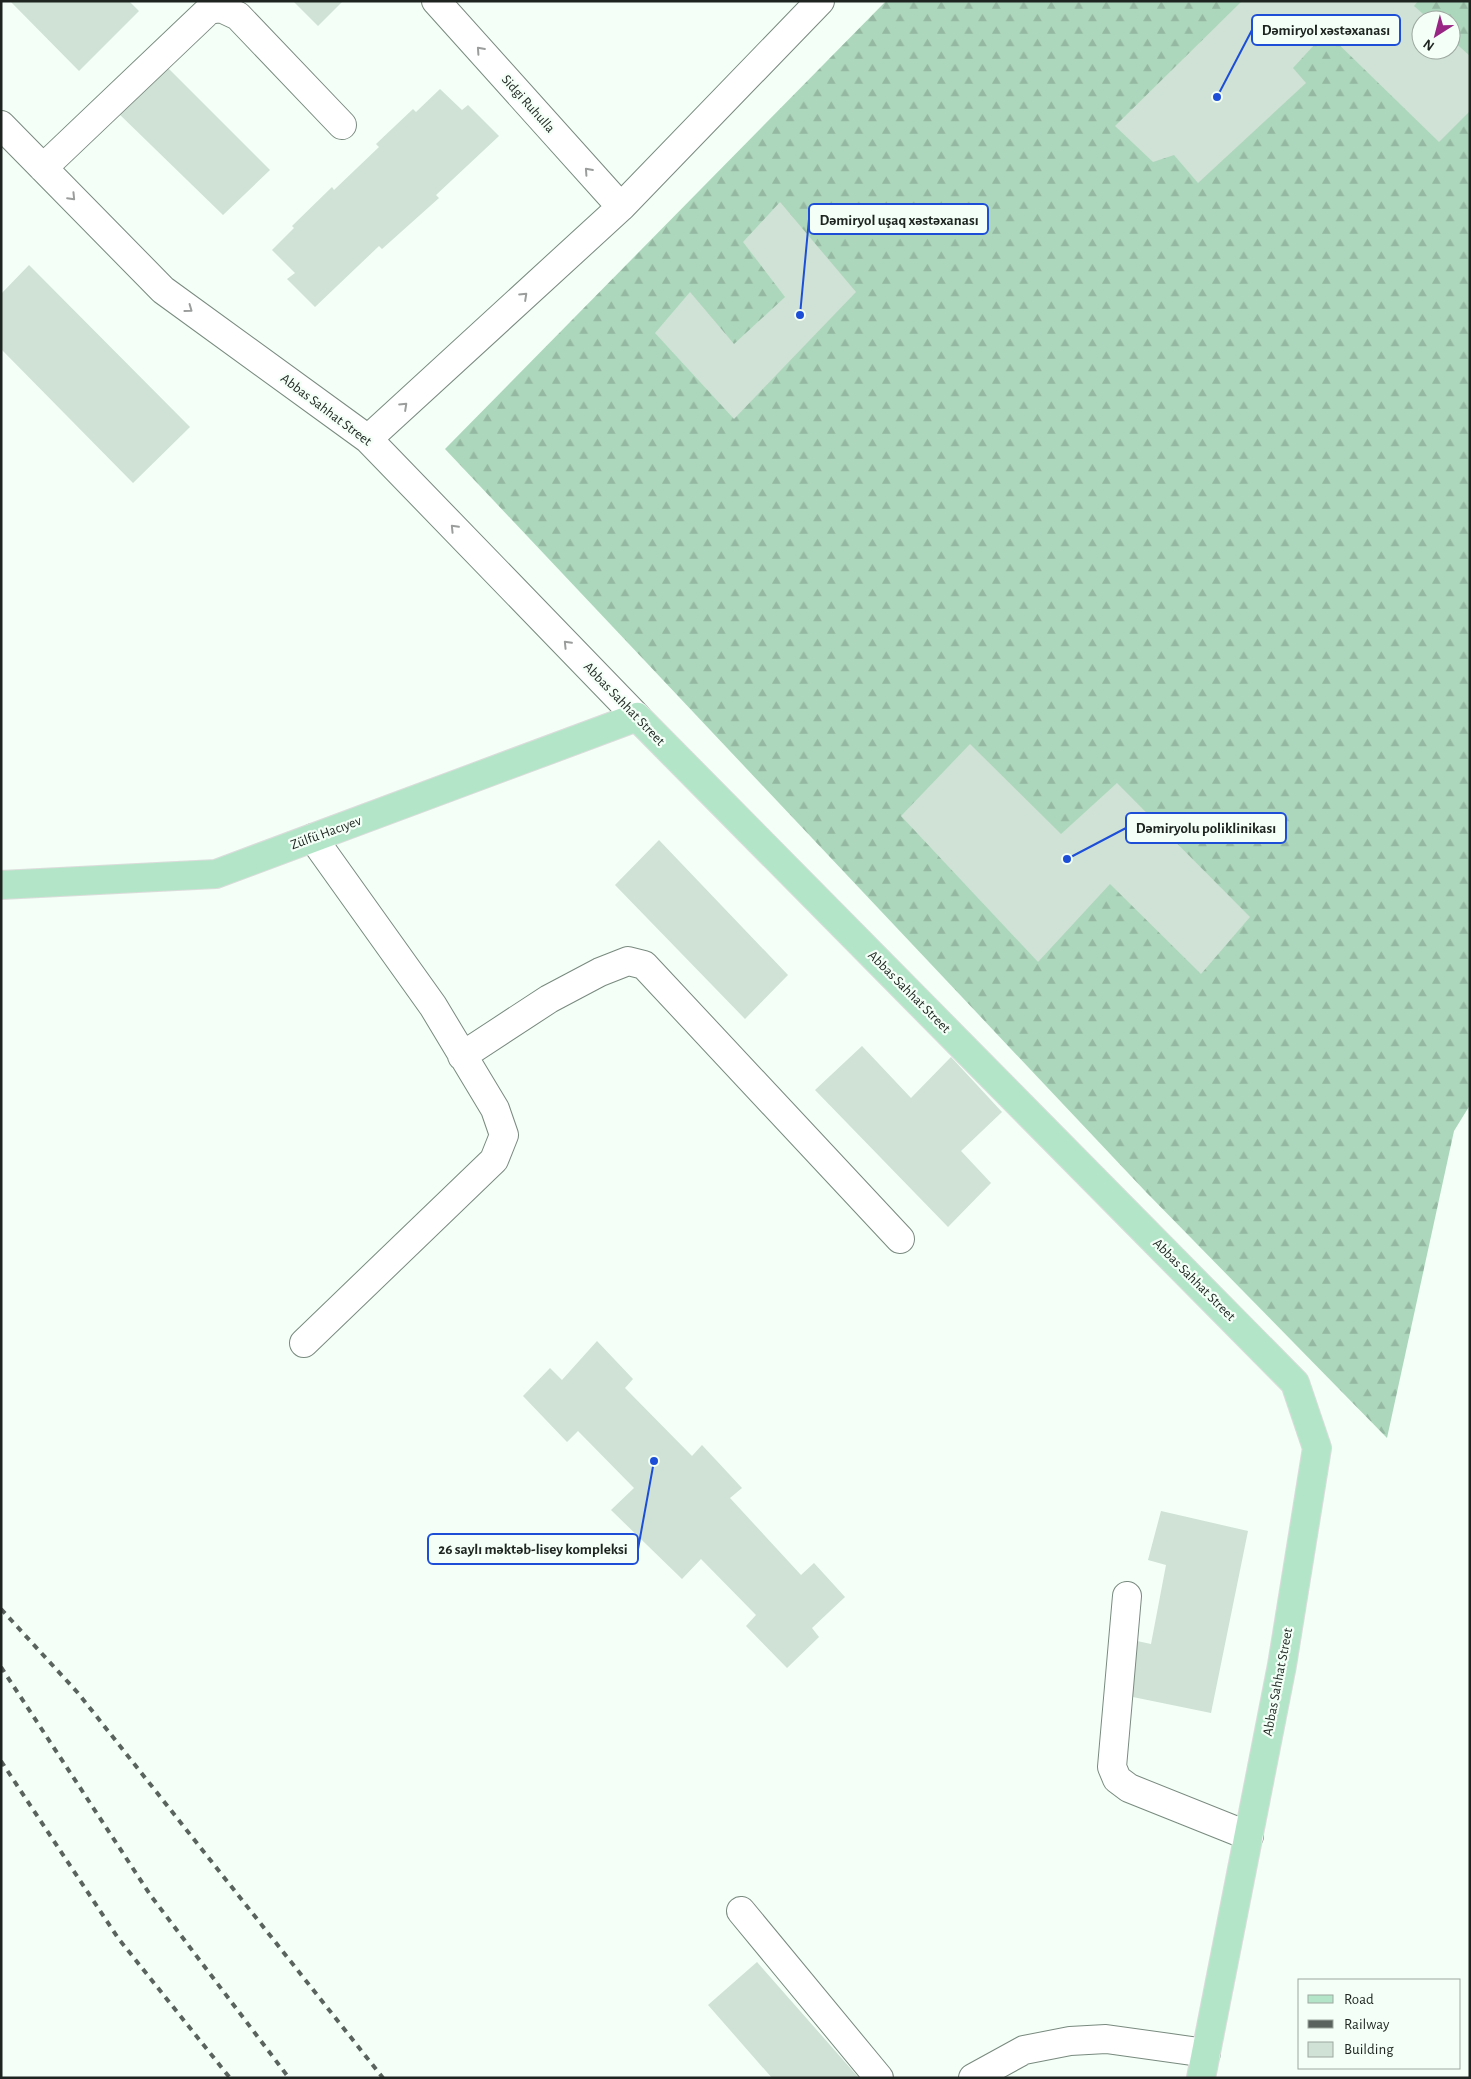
<svg xmlns="http://www.w3.org/2000/svg" width="1471" height="2079" font-family="'Alegreya Sans',sans-serif">
	<style>
		.forest { fill: url(#forest-firs); fill-rule: evenodd }
		.building { fill: #cfe2d5 }
		.lines { fill: none; stroke-linecap: round; stroke-linejoin: round }
		.minor-casing { stroke: #798a7f; stroke-width: 30 }
		.major-casing { stroke: #dbdcdb; stroke-width: 30 }
		.minor { stroke: #fff; stroke-width: 28 }
		.major { stroke: #b3e6c8; stroke-width: 28 }
		.rail { stroke: #5a635d; stroke-width: 4; stroke-dasharray: 6 6; stroke-linecap: butt }
		.oneway { stroke: #9a9d9b }
		.labels { text-anchor: middle; dominant-baseline: central; stroke-width: 4.5; stroke-linejoin: round; paint-order: stroke }
		.street-label { font-size: 14px; fill: #1e2520; stroke: #f3fff7 }
		.leader { fill: none; stroke: #1d4ed8; stroke-width: 2 }
		.callout-dot { fill: #1d4ed8; stroke: #f3fff7; stroke-width: 2 }
		.callout { fill: #f3fff7; stroke: #1d4ed8; stroke-width: 2 }
		.callout-label { font-size: 15px; text-anchor: middle; font-weight: bold; fill: #1e2520 }
	</style>
	<defs>
		<pattern id="forest-firs" width="22" height="20" patternUnits="userSpaceOnUse" patternTransform="scale(1.25)"><rect width="22" height="20" fill="#add7bc"/><path d="M5 1l3.5 6h-7zM16 11l3.5 6h-7z" fill="#94b8a1"/></pattern>
	</defs>
	<rect width="100%" height="100%" fill="#f3fff7"/>
	<path class="forest" d="M886 1H1470V1105L1454 1131 1387 1438 1145 1191 445 449ZM1421 20H1451V50H1421Z"/>
	<path class="building" d="M10 1H129L139 11 79 71Z
		M293 1H343L318 26Z
		M1242 1H1418L1414 6 1430 20H1421V50H1451V39L1470 56V111L1439 142 1326 32 1293 68 1306 83 1198 183 1174 155 1153 162 1115 126Z
		M162 62 270 170 223 215 115 110Z
		M440 89 462 110 468 105 499 136 436 195 439 198 382 249 379 246 315 307 287 279 295 273 272 250 294 228 292 226 332 187 334 190 379 147 376 144 413 109 416 112Z
		M780 202 856 292 734 419 655 333 690 292 734 344 785 297 743 242Z
		M29 265 190 427 133 483 1 349V294Z
		M970 744 1061 834 1117 783 1250 917 1201 974 1110 884 1038 962 901 816Z
		M659 840 788 975 745 1019 615 885Z
		M862 1046 911 1098 951 1057 1002 1112 961 1151 991 1183 948 1227 815 1090Z
		M597 1341 633 1379 625 1388 692 1456 702 1445 742 1488 730 1498 801 1575 814 1563 845 1597 812 1628 819 1637 787 1668 746 1626 756 1615 701 1559 682 1579 611 1510 634 1488 578 1431 567 1442 523 1396 550 1368 562 1380Z
		M1161 1511 1248 1531 1211 1713 1128 1696 1137 1641 1151 1644 1166 1565 1148 1560Z
		M757 1962 859 2078H772L708 2005Z"/>
	<g class="lines">
		<defs>
			<path id="minor" d="M436 1 621 207
				M1 125 163 290 368 439 637 717
				M43 168 209 10 221 8 238 16 342 125
				M368 439 621 207 820 1
				M462 1056 549 999 600 972 628 961 644 965 900 1239
				M304 1343 494 1160 504 1135 495 1109 433 1006 313 838
				M1127 1596 1112 1767 1117 1779 1129 1788 1249 1836
				M741 1911 879 2078
				M973 2078 1024 2050 1070 2041 1106 2039 1206 2053"/>
			<path id="major" d="M1 885 216 874 637 717 1295 1383 1317 1448 1282 1665 1201 2078"/>
		</defs>
		<use href="#minor" class="minor-casing"/>
		<use href="#major" class="major-casing"/>
		<use href="#minor" class="minor"/>
		<use href="#major" class="major"/>
		<path class="rail" d="M1 1609 78 1693 383 2078
			M1 1667 151 1896 289 2078
			M1 1761 118 1938 230 2078"/>
	</g>
	<defs><path id="oneway-chevron" d="M-2-3.5L2.5 0L-2 3.5" fill="none" stroke-width="1.6" stroke-linecap="round" stroke-linejoin="round" transform="scale(1.25)"/></defs>
	<g class="oneway">
		<use href="#oneway-chevron" transform="translate(480 50) rotate(-132)"/>
		<use href="#oneway-chevron" transform="translate(588 171) rotate(-132)"/>
		<use href="#oneway-chevron" transform="translate(72 197) rotate(46)"/>
		<use href="#oneway-chevron" transform="translate(524 296) rotate(-43)"/>
		<use href="#oneway-chevron" transform="translate(189 309) rotate(36)"/>
		<use href="#oneway-chevron" transform="translate(404 406) rotate(-43)"/>
		<use href="#oneway-chevron" transform="translate(454 528) rotate(-134)"/>
		<use href="#oneway-chevron" transform="translate(567 644) rotate(-134)"/>
	</g>
	<g class="labels">
		<g class="street-label">
			<text transform="translate(528 104) rotate(48)">Sidgi Ruhulla</text>
			<text transform="translate(326 410) rotate(37)">Abbas Sahhat Street</text>
			<text transform="translate(624 704) rotate(46)">Abbas Sahhat Street</text>
			<text transform="translate(326 833) rotate(-20)">Zülfü Hacıyev</text>
			<text transform="translate(909 992) rotate(45)">Abbas Sahhat Street</text>
			<text transform="translate(1194 1280) rotate(45)">Abbas Sahhat Street</text>
			<text transform="translate(1278 1682) rotate(-79)">Abbas Sahhat Street</text>
		</g>
	</g>
	<path class="leader" d="M1217 97L1252 30M800 315L809 219M1067 859L1126 828M654 1461L638 1549"/>
	<g class="callout-dot">
		<circle cx="1217" cy="97" r="5"/>
		<circle cx="800" cy="315" r="5"/>
		<circle cx="1067" cy="859" r="5"/>
		<circle cx="654" cy="1461" r="5"/>
	</g>
	<g class="callout">
		<rect x="1252" y="15" width="148" height="30" rx="5"/>
		<rect x="809" y="204" width="179" height="30" rx="5"/>
		<rect x="1126" y="813" width="160" height="30" rx="5"/>
		<rect x="428" y="1534" width="210" height="30" rx="5"/>
	</g>
	<g class="callout-label">
		<text x="1326" y="35">Dəmiryol xəstəxanası</text>
		<text x="899" y="225">Dəmiryol uşaq xəstəxanası</text>
		<text x="1206" y="833">Dəmiryolu poliklinikası</text>
		<text x="533" y="1554">26 saylı məktəb-lisey kompleksi</text>
	</g>
	<rect width="1471" height="2079" fill="none" stroke="#1e2520" stroke-width="5"/>
	<rect x="1298" y="1979" width="162" height="90" fill="#f3fff7" stroke="#9ea8a1"/>
	<rect x="1308" y="1995" width="25" height="8" fill="#b3e6c8" stroke="#9ea8a1"/>
	<text x="1344" y="2004" font-size="15" fill="#1e2520">Road</text>
	<rect x="1308" y="2020" width="25" height="8" fill="#5a635d" stroke="#9ea8a1"/>
	<text x="1344" y="2029" font-size="15" fill="#1e2520">Railway</text>
	<rect x="1308" y="2042" width="25" height="15" fill="#cfe2d5" stroke="#9ea8a1"/>
	<text x="1344" y="2054" font-size="15" fill="#1e2520">Building</text>
	<g transform="translate(1436 35) rotate(216)"><circle r="24" fill="#f3fff7" stroke="#9ea8a1"/>
	<path d="M0-4L9 19L0 12L-9 19Z" fill="#982583"/>
	<text y="-8" font-size="14" font-weight="bold" text-anchor="middle" fill="#1e2520">N</text>
	</g>
</svg>
